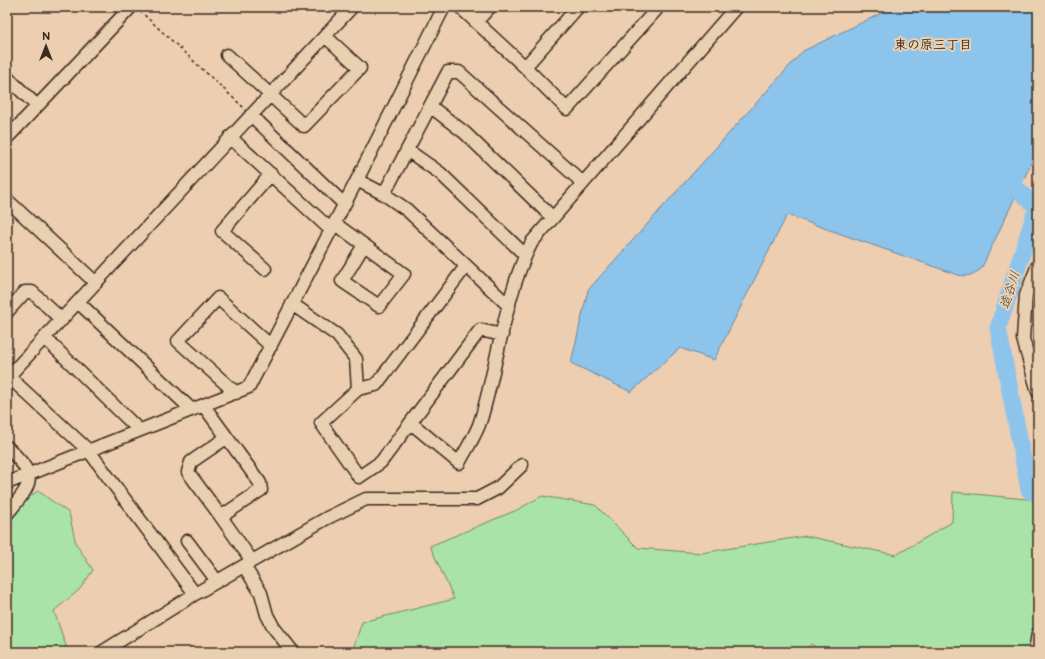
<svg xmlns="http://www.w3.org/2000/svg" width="1045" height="659" font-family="'Balsamiq Sans','Klee One',sans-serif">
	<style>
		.green { fill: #a9e3a8; stroke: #728663 }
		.water { fill: #8dc4ec; stroke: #6c869a }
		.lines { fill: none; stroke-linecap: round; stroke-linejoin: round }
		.river { stroke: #8dc4ec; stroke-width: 17 }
		.minor-casing { stroke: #3b2a1e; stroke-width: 15 }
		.path { stroke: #3b2a1e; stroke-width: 1.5; stroke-dasharray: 3 3; stroke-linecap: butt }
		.minor { stroke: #e9d0b1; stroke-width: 12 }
		.labels { text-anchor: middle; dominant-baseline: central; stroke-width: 4; stroke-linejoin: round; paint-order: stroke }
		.neighbourhood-label { font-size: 13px; font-weight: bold; fill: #3b2a1e; stroke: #e9d0b1 }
		.water-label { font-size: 13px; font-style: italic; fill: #47413d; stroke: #e9d0b1 }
	</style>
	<rect width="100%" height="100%" fill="#edceb1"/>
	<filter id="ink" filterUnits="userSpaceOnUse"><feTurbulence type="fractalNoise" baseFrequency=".025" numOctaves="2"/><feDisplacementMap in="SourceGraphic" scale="8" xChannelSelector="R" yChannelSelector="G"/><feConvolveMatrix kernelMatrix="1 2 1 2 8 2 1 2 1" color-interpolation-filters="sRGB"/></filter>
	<g filter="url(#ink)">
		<path class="green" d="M38 491 69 513 76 544 93 570 80 589 54 611 68 652H7V512Z
			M953 492 1036 500 1038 503V652H823L811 644 805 652H352L362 622 454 599 430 546 517 510 542 496 595 505 638 548 701 553 806 536 896 555 952 522Z"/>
		<path class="water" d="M894 7H1038V149L981 269C973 275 968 277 958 275L787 215 714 360 680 348 631 392 571 363 588 290 803 51Z"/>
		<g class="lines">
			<path class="river" d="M1001 174 1037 207 998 328 1029 490 1038 495"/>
			<defs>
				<path id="minor" d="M460 7 525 67 567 109 656 10 653 7
					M476 22 490 7
					M227 55 304 126 360 68 325 36
					M525 67 578 7
					M7 77 37 106
					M430 106 465 133 553 218
					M251 115 344 204
					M230 137 331 230
					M7 138 131 7
					M407 150 440 173 525 255
					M357 180 384 194 407 210 509 306
					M384 194 448 72H459L583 183
					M7 200 96 283
					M334 223 404 274 379 306 342 281 364 245
					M1038 265 1026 295 1023 339 1038 392
					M466 266 376 385 358 389 321 423 359 477 381 462 480 330 502 335
					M265 269 222 231 271 174
					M78 302 192 410
					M292 304 337 335 356 359 358 389
					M7 312 25 292H32L62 320
					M45 338 139 430
					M7 375 89 451 195 594
					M7 378 352 7
					M236 393 178 341 218 298 271 346
					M204 406 260 483 261 490 225 514H219L188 472 191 462 226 438
					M411 423 459 463C466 449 477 434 481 419 498 363 505 293 532 242L736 7
					M7 447C39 478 33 482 7 514
					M7 483 249 387 357 180 444 7
					M219 514 252 561
					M187 541 217 581
					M244 566 261 593 267 615 274 628 293 652
					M102 652 195 594 327 518 366 499H477L498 488 522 465
					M1035 652 1038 633"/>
			</defs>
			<use href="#minor" class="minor-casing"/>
			<path class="path" d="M140 11 244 108"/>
			<use href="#minor" class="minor"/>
		</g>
	</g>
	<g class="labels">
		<g class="neighbourhood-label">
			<text x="933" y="45">東の原三丁目</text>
		</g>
		<g class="water-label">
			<text transform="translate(1010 290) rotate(-72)">造谷川</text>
		</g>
	</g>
	<rect width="1045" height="659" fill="none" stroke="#e9d0b1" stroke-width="24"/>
	<rect x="12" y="12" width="1021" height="635" fill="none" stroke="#3b2a1e" stroke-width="1.5" filter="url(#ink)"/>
	<g transform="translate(46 46)" stroke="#e9d0b1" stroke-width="3" paint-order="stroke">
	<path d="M0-3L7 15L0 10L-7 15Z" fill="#3b2a1e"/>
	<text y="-6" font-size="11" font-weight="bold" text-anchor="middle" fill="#3b2a1e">N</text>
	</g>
</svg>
